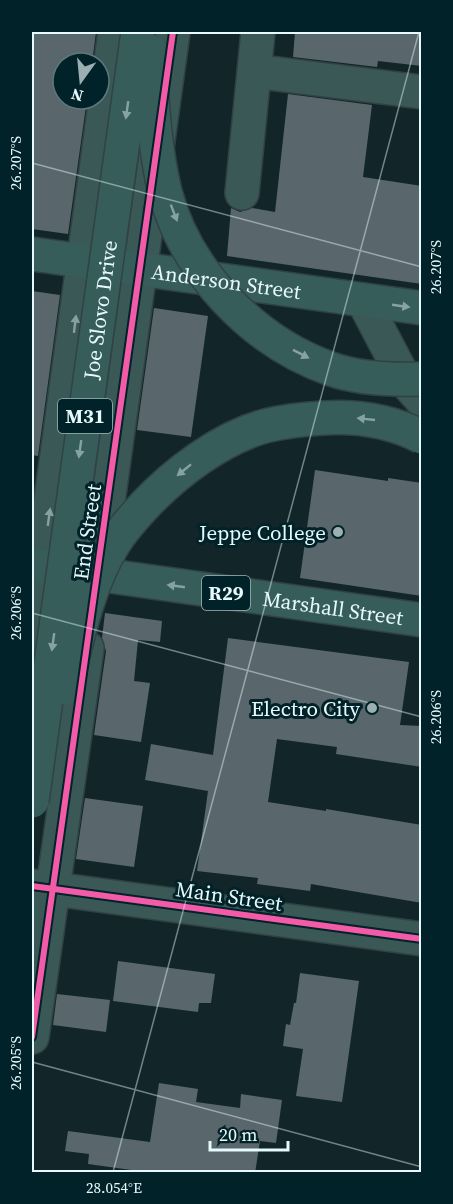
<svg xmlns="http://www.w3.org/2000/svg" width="453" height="1204" font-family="'Source Serif 4',serif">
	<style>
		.building { fill: #59676c }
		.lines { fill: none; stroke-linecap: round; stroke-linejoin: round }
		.minor-casing { stroke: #314245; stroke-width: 36 }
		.major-casing { stroke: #314245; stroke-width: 36 }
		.minor { stroke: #3a5856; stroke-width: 33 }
		.major { stroke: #375d5b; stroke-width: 33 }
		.major-bridge-casing { stroke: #314245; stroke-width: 36; stroke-linecap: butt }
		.major-bridge { stroke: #375d5b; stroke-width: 33 }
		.cycleway-casing { stroke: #002228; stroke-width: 10 }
		.cycleway { stroke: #f35aa7; stroke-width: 6 }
		.oneway { fill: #86a3a3 }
		.oneway2 { fill: #87a0a1 }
		.ticks { fill: none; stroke: #e6f9fc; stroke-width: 1.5; stroke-opacity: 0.45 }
		.poi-dot { fill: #9cafb2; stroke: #002228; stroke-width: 2 }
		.labels { text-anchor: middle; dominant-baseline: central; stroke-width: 6; stroke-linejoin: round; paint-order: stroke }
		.shield { fill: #002228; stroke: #a1b8bc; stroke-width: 1.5 }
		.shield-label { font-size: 20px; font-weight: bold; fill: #e6f9fc }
		.street-label { font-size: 21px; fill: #e6f9fc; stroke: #002228 }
		.poi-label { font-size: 21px; fill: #e6f9fc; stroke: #002228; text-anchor: end }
		.neatline { fill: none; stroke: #e6f9fc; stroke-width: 2 }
		.ticks-label { font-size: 15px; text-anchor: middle; fill: #e6f9fc }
	</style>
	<rect width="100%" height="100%" fill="#122629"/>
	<path class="building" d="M32 32H96L92 63H63V99H87L68 234 32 229Z
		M295 32H403L422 34V66L378 61 377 67 293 57Z
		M288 94 372 105 363 177 422 186V284L227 256 231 208 240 212 252 208 275 212Z
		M32 291 60 295 38 456 32 455Z
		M154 308 208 316 191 437 137 430Z
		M315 470 388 481V478L422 483V596L300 578Z
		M105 613 162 621 160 642 138 640 134 681 150 683 141 742 94 735 106 651 102 638Z
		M228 638 409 662 400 725 422 726V767L336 754 337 747 277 739 268 802 326 811V809L422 825V903L311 884 310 891 257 884 258 878 197 871 208 791 145 780 151 744 213 755Z
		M85 798 143 806 134 867 76 859Z
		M118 961 215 974 211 1003H199L198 1012 113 1001Z
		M300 973 359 981 342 1102 296 1096 303 1049 283 1046 286 1024 290 1025 294 1003H296Z
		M57 994 110 1000 106 1032 53 1025Z
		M159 1083 198 1089 196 1102 240 1108 241 1094 282 1100 276 1143 260 1141 255 1173H153L88 1164 89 1154 65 1151 68 1131 150 1142Z"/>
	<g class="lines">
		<defs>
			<path id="minor" d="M254 71 422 92
				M242 193 258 32
				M363 300 406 382 422 400
				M98 574 173 32
				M32 638 115 32
				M32 886 422 939
				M32 1037 87 648"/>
			<g id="major">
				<path id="s1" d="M32 254 422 308"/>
				<path id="s2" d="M32 565 422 620"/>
			</g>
		</defs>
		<use href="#minor" class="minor-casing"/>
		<use href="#major" class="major-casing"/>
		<use href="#minor" class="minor"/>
		<use href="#major" class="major"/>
		<defs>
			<g id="major-bridge">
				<path d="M150 51C151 98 154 146 165 192 186 272 254 342 331 369 359 379 392 380 422 379"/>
				<path d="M65 688C77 640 87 588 113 545 121 531 133 518 144 506 175 473 221 438 265 426 285 421 304 419 324 418 358 416 391 421 422 437"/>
				<path id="s3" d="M32 801 138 32"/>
			</g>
		</defs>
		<use href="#major-bridge" class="major-bridge-casing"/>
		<use href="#major-bridge" class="major-bridge"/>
		<defs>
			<path id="cycleway" d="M32 886 422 939
				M32 1037 173 32"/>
		</defs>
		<use href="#cycleway" class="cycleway-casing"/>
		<use href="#cycleway" class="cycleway"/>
	</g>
	<defs><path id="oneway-solid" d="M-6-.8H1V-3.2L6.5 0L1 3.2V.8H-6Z" transform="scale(1.5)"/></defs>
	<g class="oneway">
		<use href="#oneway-solid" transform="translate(127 110) rotate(98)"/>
		<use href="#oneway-solid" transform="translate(174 213) rotate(69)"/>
		<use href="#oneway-solid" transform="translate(401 306) rotate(8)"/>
		<use href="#oneway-solid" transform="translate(301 354) rotate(27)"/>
		<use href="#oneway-solid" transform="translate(366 419) rotate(-174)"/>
		<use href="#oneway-solid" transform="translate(80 449) rotate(98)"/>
		<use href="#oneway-solid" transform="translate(184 470) rotate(141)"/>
		<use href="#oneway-solid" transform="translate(176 586) rotate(-172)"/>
		<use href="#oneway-solid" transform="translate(53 642) rotate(98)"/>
	</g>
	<g class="oneway2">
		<use href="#oneway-solid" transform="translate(75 324) rotate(-83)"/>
		<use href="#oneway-solid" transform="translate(49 517) rotate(-82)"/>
	</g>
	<path class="ticks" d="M32 163 422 267M32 613 422 717M32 1062 422 1167M113 1172 419 32"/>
	<g class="poi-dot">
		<circle cx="338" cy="532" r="6"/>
		<circle cx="372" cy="708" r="6"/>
	</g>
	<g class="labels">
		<g class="shield">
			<rect x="58" y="399" width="54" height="34" rx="4.5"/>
			<rect x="202" y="576" width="48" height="34" rx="4.5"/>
		</g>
		<g class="shield-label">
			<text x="85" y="416">M31</text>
			<text x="226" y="593">R29</text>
		</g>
		<g class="street-label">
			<text stroke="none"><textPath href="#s1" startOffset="196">Anderson Street</textPath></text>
			<text stroke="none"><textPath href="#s3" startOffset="496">Joe Slovo Drive</textPath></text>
			<text transform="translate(87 532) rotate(-82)">End Street</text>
			<text stroke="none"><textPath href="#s2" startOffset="304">Marshall Street</textPath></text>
			<text transform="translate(229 896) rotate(8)">Main Street</text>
		</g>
		<g class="poi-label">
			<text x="326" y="532">Jeppe College</text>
			<text x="360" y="708">Electro City</text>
		</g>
	</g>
	<rect width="453" height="1204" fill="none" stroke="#002228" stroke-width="66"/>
	<g transform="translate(81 81) rotate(195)"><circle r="28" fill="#002228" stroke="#5c787d" stroke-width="1.5"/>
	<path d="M0-4.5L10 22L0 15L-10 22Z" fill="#9cafb2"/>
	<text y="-9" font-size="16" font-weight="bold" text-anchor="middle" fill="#e6f9fc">N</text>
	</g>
	<path d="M210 1141v9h78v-9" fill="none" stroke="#e6f9fc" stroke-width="3"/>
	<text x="219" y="1141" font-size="18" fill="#e6f9fc" stroke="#002228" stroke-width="4.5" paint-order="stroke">20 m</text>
	<rect x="33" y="33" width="387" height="1138" class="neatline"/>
	<g class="ticks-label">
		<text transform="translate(16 163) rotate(-90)" y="5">26.207°S</text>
		<text transform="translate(436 267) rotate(-90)" y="5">26.207°S</text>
		<text transform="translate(16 613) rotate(-90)" y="5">26.206°S</text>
		<text transform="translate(436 717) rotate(-90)" y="5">26.206°S</text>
		<text transform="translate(16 1063) rotate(-90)" y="5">26.205°S</text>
		<text x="114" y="1193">28.054°E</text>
	</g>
</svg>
